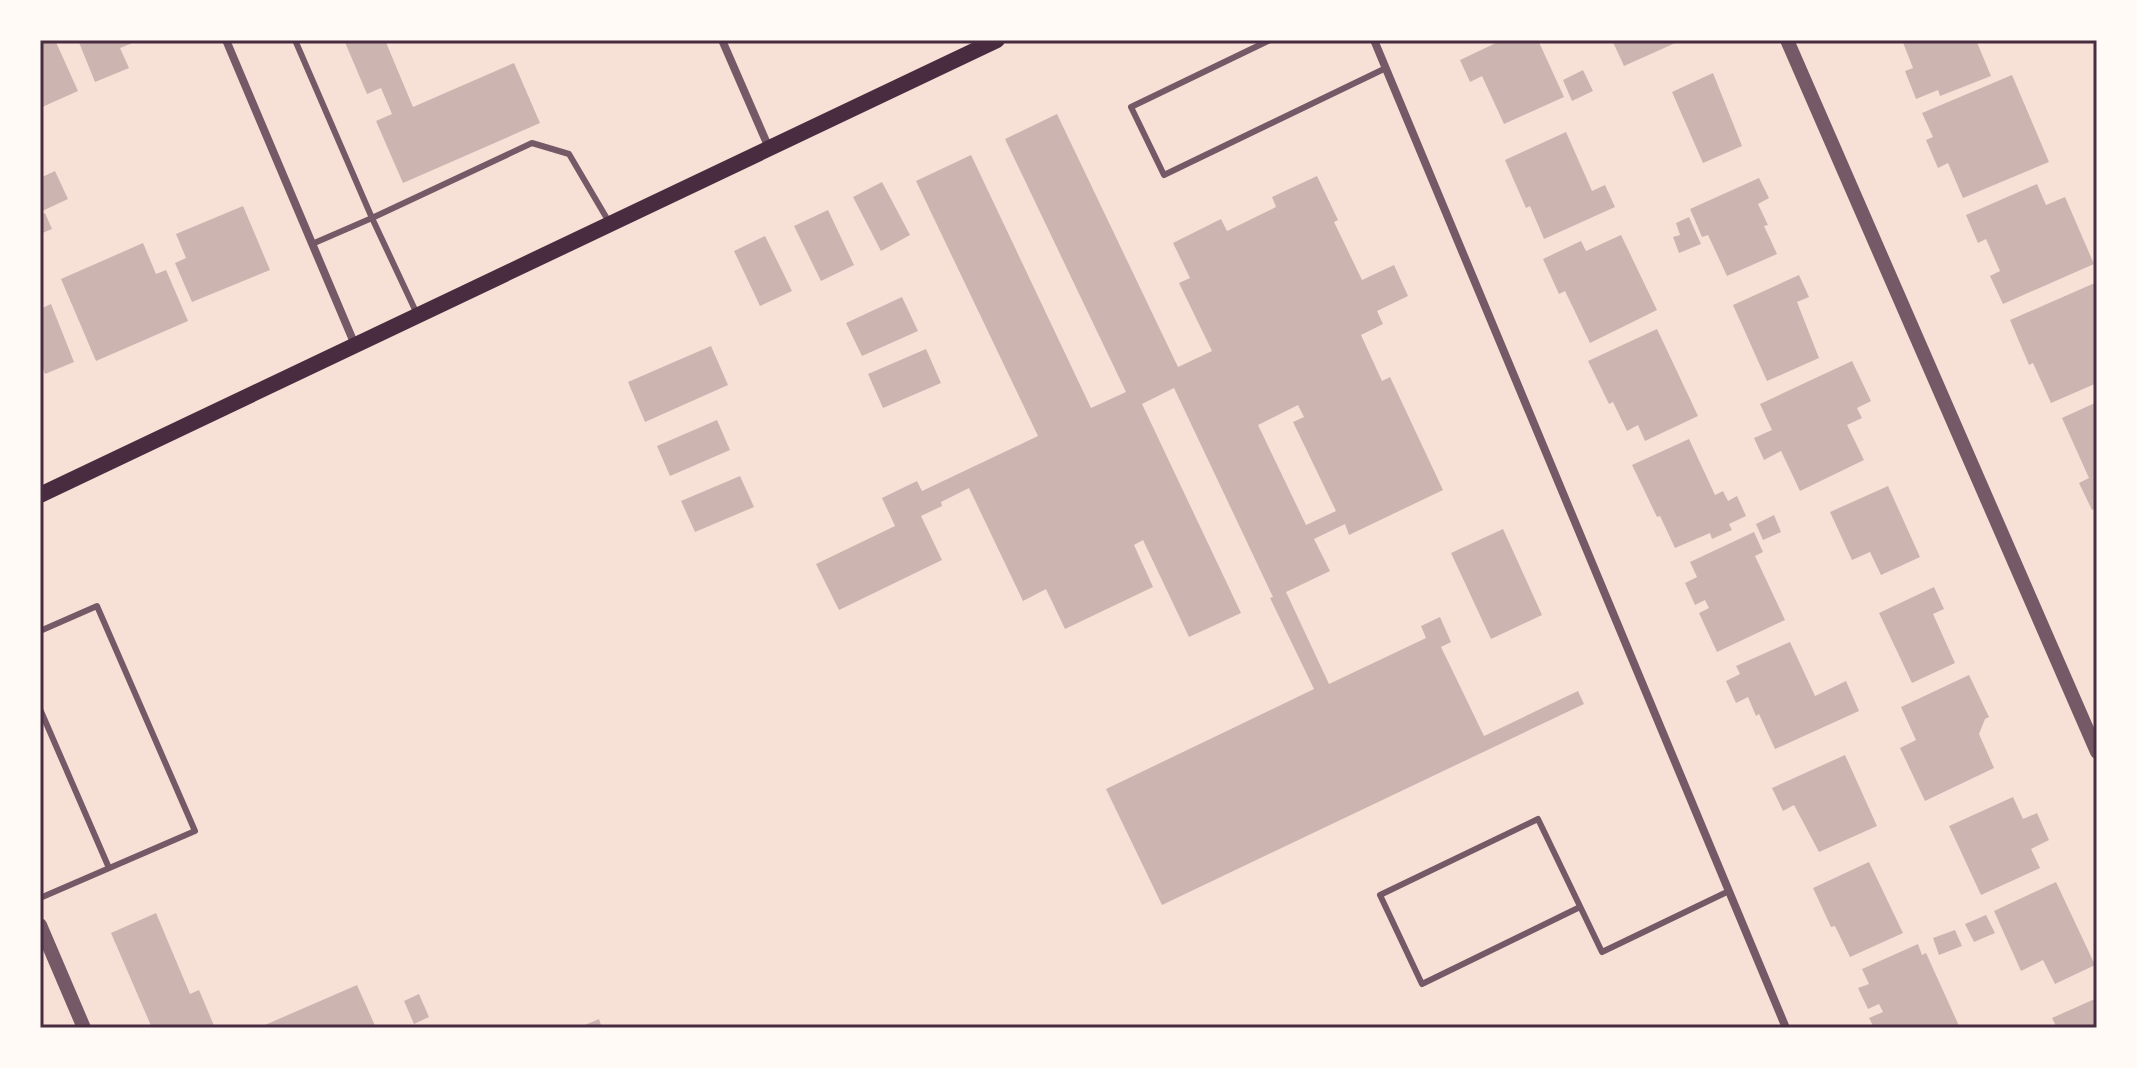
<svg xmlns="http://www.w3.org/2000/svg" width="2137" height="1068" font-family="'Varela Round',sans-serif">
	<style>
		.building { fill: #ccb4b1; fill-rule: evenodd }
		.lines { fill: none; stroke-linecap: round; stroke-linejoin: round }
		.service { stroke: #755966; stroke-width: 6 }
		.minor { stroke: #755966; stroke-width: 8 }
		.tertiary { stroke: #755966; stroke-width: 14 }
		.secondary { stroke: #4a2c40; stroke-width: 16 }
		.neatline { fill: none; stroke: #4a2c40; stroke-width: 3 }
	</style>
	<rect width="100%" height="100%" fill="#f7e1d7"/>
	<path class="building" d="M40 40H55L78 91 40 108Z
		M78 40H140L120 48 129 68 95 82Z
		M344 40H385L413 107 514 63 540 123 403 183 376 121 392 114 381 88 367 94Z
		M1497 40H1538L1564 97 1504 124 1482 76 1470 82 1460 60 1498 42Z
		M1612 40H1682L1624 66Z
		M1902 40H1976L1991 76 1940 96 1938 90 1916 99 1905 71 1913 68Z
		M1583 70 1593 91 1572 101 1563 80Z
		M1713 73 1742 146 1703 163 1672 92Z
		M2012 75 2049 162 1963 198 1948 163 1938 168 1926 140 1933 137 1922 113Z
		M1057 114 1178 367 1212 351 1179 283 1190 278 1173 243 1221 219 1227 231 1276 207 1272 197 1317 176 1338 220 1334 222 1362 280 1394 265 1408 296 1377 311 1383 324 1361 335 1382 381 1390 377 1443 490 1349 535 1345 524 1314 539 1330 571 1286 592 1329 684 1426 638 1421 626 1440 617 1451 642 1441 647 1484 736 1578 691 1584 704 1162 905 1106 789 1314 689 1270 598 1273 597 1174 388 1142 404 1241 613 1189 637 1143 540 1134 545 1153 587 1065 629 1046 589 1023 601 969 488 941 502 942 506 921 516 942 560 839 610 816 564 895 526 882 498 917 481 922 491 1038 436 916 181 971 155 1091 408 1126 392 1005 139ZM1298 405 1304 417 1293 422 1336 511 1306 525 1258 425Z
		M1566 132 1592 191 1605 185 1615 207 1544 239 1530 206 1526 208 1505 160Z
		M55 171 68 199 40 212V178Z
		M1759 178 1769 198 1758 204 1768 225 1764 226 1777 254 1727 276 1708 235 1702 237 1690 209Z
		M882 182 910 235 881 251 853 197Z
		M2037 184 2046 205 2065 197 2094 264 2003 304 1990 276 2000 271 1986 239 1978 243 1966 215Z
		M243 206 270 270 192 302 175 263 186 258 176 234Z
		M828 210 854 265 821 281 794 226Z
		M45 213 52 229 40 234V215Z
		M1689 217 1701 244 1679 253 1673 237 1680 235 1676 223Z
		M1621 235 1657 310 1590 343 1565 291 1559 294 1543 259 1581 241 1586 251Z
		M765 236 792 291 760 306 734 251Z
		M143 243 156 274 166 270 188 321 96 361 61 279Z
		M1799 275 1809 297 1797 302 1819 358 1767 381 1733 305Z
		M2097 282V383L2051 403 2033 363 2029 365 2010 320Z
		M902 297 918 331 862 356 846 323Z
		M51 304 74 362 45 374 40 361V309Z
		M1657 329 1698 416 1645 441 1638 425 1627 431 1613 402 1609 404 1588 361Z
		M711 346 728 385 645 422 628 382Z
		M926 349 941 383 883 408 868 374Z
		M1852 361 1871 401 1857 408 1862 418 1847 425 1864 460 1800 491 1781 451 1764 460 1754 438 1772 430 1760 404Z
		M2097 402V508L2092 510 2079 483 2089 478 2062 418Z
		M717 420 730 450 670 476 657 446Z
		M1689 439 1715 495 1723 491 1728 501 1737 496 1746 516 1729 524 1732 530 1712 539 1710 533 1675 548 1660 516 1657 517 1632 465Z
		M740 476 754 507 695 532 681 501Z
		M1888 486 1920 557 1881 575 1870 552 1852 560 1830 512Z
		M1774 515 1781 532 1763 540 1756 524Z
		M1503 529 1542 615 1491 639 1451 553Z
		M1754 532 1763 552 1755 556 1785 620 1717 652 1699 613 1709 608 1705 600 1695 605 1685 583 1697 577 1690 562Z
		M1934 587 1944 609 1933 614 1955 663 1912 683 1879 613Z
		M1790 642 1815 696 1846 681 1859 711 1775 749 1759 714 1756 716 1748 697 1736 703 1726 681 1740 674 1736 666Z
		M1969 675 1989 717 1985 719 1979 734 1994 768 1925 801 1900 748 1916 740 1901 707Z
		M1845 755 1877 826 1819 852 1794 805 1783 811 1772 788Z
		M2013 797 2023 819 2037 813 2049 840 2031 849 2040 868 1981 895 1949 826Z
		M1869 862 1903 933 1850 957 1835 926 1831 927 1813 888Z
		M2056 882 2095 965 2055 984 2043 960 2021 971 1994 911Z
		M156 913 190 994 199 990 215 1028H152L111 933Z
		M1986 915 1995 933 1974 942 1965 924Z
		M1955 930 1962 946 1939 955 1933 938Z
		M1918 944 1922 955 1926 953 1960 1028H1874L1869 1018 1883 1012 1879 1004 1868 1009 1858 988 1869 984 1862 969Z
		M357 985 376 1028H258Z
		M419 994 429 1017 414 1024 404 1001Z
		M2097 998V1028H2057L2052 1018Z
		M599 1019 602 1028H578Z"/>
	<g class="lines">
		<path class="service" d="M295 40 372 218 312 244
			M1270 40 1131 107 1164 175 1386 68
			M417 314 372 218 532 143 569 154 609 222
			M40 631 97 606 195 831 40 898
			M40 709 109 868
			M1580 907 1422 984 1380 895 1538 819 1602 952 1729 891"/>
		<path class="minor" d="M226 40 355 345
			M722 40 769 148
			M1374 40 1786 1028"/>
		<path class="tertiary" d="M1787 40 2097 752
			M40 925 84 1028"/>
		<path class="secondary" d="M40 495 997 40"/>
	</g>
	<rect width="2137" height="1068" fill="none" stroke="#fffaf5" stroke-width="84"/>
	<rect x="42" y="42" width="2053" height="984" class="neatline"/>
</svg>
